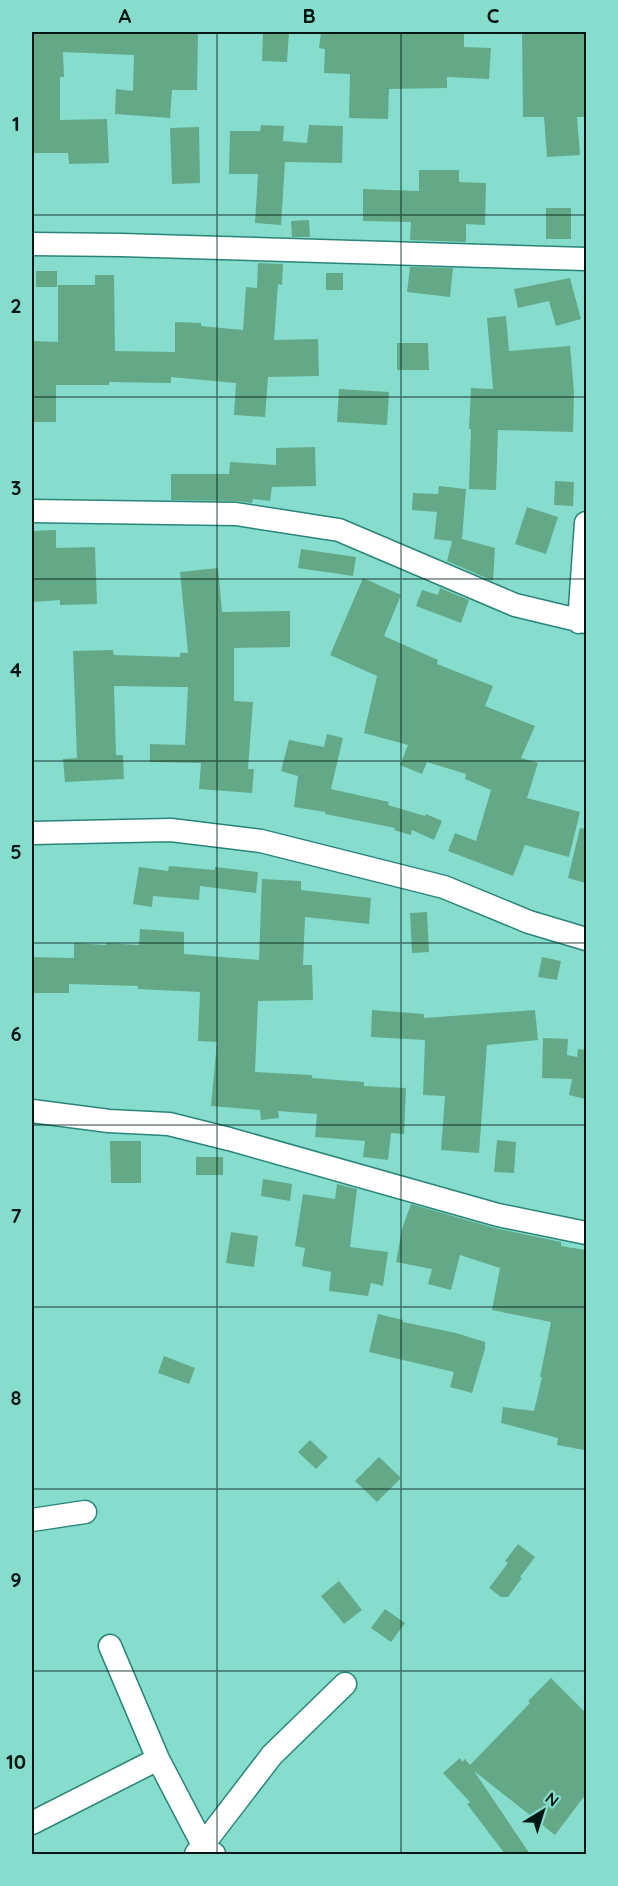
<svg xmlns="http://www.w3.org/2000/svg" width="618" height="1886" font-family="Quicksand,sans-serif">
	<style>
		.building { fill: #64a987 }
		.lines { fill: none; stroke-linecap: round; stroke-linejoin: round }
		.minor-casing { stroke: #298578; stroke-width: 25 }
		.minor { stroke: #fff; stroke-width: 22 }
		.grid { fill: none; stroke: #001612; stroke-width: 1.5; stroke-opacity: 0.55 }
		.neatline { fill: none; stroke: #001612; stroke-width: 2 }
		.grid-label { font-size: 20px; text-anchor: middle; font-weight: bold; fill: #001612 }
	</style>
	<rect width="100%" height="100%" fill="#86ddce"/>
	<path class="building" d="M33 32H198L197 90H172L170 118 115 114 116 89 133 91 134 55 63 52 64 77H60V120L107 119 109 163 69 164 68 153H32V84H34Z
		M263 32H289L287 62 262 61Z
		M321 32H464V47L491 48 489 79 447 77V88L389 89 388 119 349 118 350 74 324 73 325 49 319 48Z
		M522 32H586V117H577L580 155 547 157 544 117H523Z
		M261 125 284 126 283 141 307 143 309 125 343 126 342 163 285 162 281 225 255 223 258 174H229L230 131H260Z
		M199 127 200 183 172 184 170 128Z
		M419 170H459V182L486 183 485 225 466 224V242L410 240 411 222 363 221V189L419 191Z
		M546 208H571V239H546Z
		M309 220 310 237H292L291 221Z
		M258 263 283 264 282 285 278 284 274 340 318 339 319 376 268 377 265 417 234 415 236 383 171 377V383L109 382V385H56V422H32V341L58 342V285H95V275H114L115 351 175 352V322L201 323V326L243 330 246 287 257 288Z
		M410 267 453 268 450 297 407 292Z
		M36 271H57V287H36Z
		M326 273H343V290H326Z
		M570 278 581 319 556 326 549 301 518 308 514 289Z
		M506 316 509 351 570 346 574 392 573 432 498 430 496 490 469 489 471 429H469L471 388 493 389 487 318Z
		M397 343H428L429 370H397Z
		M339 389 389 392 387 425 337 422Z
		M315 447 316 486 272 487 270 501 253 499 252 503 236 501 171 500V474H229L230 462 276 465V448Z
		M555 481 574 482 573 506 554 505Z
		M439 486 466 489 462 539 495 548 493 581 447 561 452 541 434 539 437 512 412 510 413 493 438 494Z
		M527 507 558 517 546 554 515 544Z
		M56 530V548L95 547 97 604 60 605V600L32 602V531Z
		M301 549 356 557 353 576 298 568Z
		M218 568 222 612 290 611V647L234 648V701L253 702 248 769H254L252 793 199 789 201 763 150 762V744L185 745 188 687H179L114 686 116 755H123L124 779 65 782 63 759 77 758 73 651 113 650 114 655 180 657V653H188L180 572Z
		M363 578 401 595 384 636 438 660 437 664 493 686 485 706 535 726 521 758 538 763 527 798 580 812 569 857 525 845 513 876 448 851 455 833 476 841 491 790 465 779 466 774 427 762 422 774 400 765 408 745 364 733 377 676 330 655Z
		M440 588 469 600 461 623 416 606 422 590 438 595Z
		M327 734 343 738 331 789 389 802 388 805 425 816 426 814 442 821 434 840 412 830 411 835 394 830 395 828 325 814V812L294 807 298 776 281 771 289 740 324 747Z
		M580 828 586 829V883L568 878Z
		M169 866 215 870V867L258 872 256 893 200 886 199 900 153 896 152 907 133 904 139 867 168 871Z
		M262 879 301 881V890L371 898 369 924 305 917 303 965H312L313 1000 258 1001 255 1072 312 1075V1078L364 1082V1086L406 1088 404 1134 391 1133 388 1160 363 1157 365 1141 315 1137 317 1114 278 1111 279 1118 261 1120 260 1110 211 1106 217 1042 198 1041 200 992 138 989V986L69 984V993H32V957L74 958V943L106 945V943L139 945 140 929 184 932V954L259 960Z
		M427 912 429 952 412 953 410 913Z
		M542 957 561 961 557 980 538 977Z
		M372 1010 424 1014V1018L535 1010 538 1040 487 1045 479 1153 441 1150 445 1096 423 1095 425 1040 371 1037Z
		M543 1038 568 1039 567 1055 577 1057 578 1049 586 1050V1099L569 1095 572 1079 542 1078Z
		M497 1140 516 1142 514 1173 494 1172Z
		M110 1141H141V1183H111Z
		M196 1157H223V1175H196Z
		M263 1179 292 1184 290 1201 261 1196Z
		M337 1184 357 1189 350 1247 388 1252 383 1286 371 1283 368 1296 329 1291 331 1272 302 1266 305 1248 295 1246 303 1194 335 1199Z
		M411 1204 495 1228 561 1242V1246L586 1250V1435L584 1450 557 1445 558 1438 501 1423 503 1407 534 1411 542 1377H540L551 1322 492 1310 500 1268 460 1255 451 1290 428 1284 432 1269 396 1262 402 1229Z
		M231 1232 258 1236 254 1267 226 1263Z
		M378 1314 403 1320V1322L456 1333 485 1342V1349L472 1393 450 1387 454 1372 369 1352Z
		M164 1356 195 1368 189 1384 158 1373Z
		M310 1440 328 1457 316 1469 298 1452Z
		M379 1457 401 1478 377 1502 355 1481Z
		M518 1544 535 1557 520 1577 522 1578 508 1597H501L489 1588 508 1563 505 1561Z
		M339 1581 362 1610 344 1624 321 1596Z
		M385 1609 405 1623 391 1642 371 1628Z
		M551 1678 586 1713V1794L555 1835 474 1771 530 1854H505L467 1804 470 1802 443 1773 460 1758 462 1762 465 1759 470 1765 530 1703 528 1701Z"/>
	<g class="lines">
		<defs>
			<path id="minor" d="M32 244 121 245 586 259
				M32 511 236 514 339 530 515 605 586 622
				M579 622 586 523
				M32 833 171 830 261 841 444 887 529 922 586 939
				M32 1111 109 1121 169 1124 229 1139 498 1215 586 1233
				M32 1520 85 1512
				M110 1646 158 1759 204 1847 214 1854
				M32 1823 158 1759
				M196 1854 272 1755 345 1684"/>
		</defs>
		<use href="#minor" class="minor-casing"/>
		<use href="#minor" class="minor"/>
	</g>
	<path class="grid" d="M217 32V1854M401 32V1854M32 215H586M32 397H586M32 579H586M32 761H586M32 943H586M32 1125H586M32 1307H586M32 1489H586M32 1671H586"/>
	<rect width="618" height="1886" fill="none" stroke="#86ddce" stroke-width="66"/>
	<g transform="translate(543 1811) rotate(38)" stroke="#86ddce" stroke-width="4.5" paint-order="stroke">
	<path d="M0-4.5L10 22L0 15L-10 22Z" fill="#001612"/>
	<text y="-9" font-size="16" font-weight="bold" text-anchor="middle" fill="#001612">N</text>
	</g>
	<rect x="33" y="33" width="552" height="1820" class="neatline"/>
	<g class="grid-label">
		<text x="125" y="23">A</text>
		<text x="309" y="23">B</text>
		<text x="493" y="23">C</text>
		<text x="16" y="131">1</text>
		<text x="16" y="313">2</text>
		<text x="16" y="495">3</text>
		<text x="16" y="677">4</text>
		<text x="16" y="859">5</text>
		<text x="16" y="1041">6</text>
		<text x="16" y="1223">7</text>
		<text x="16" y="1405">8</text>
		<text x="16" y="1587">9</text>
		<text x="16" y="1769">10</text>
	</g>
</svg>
